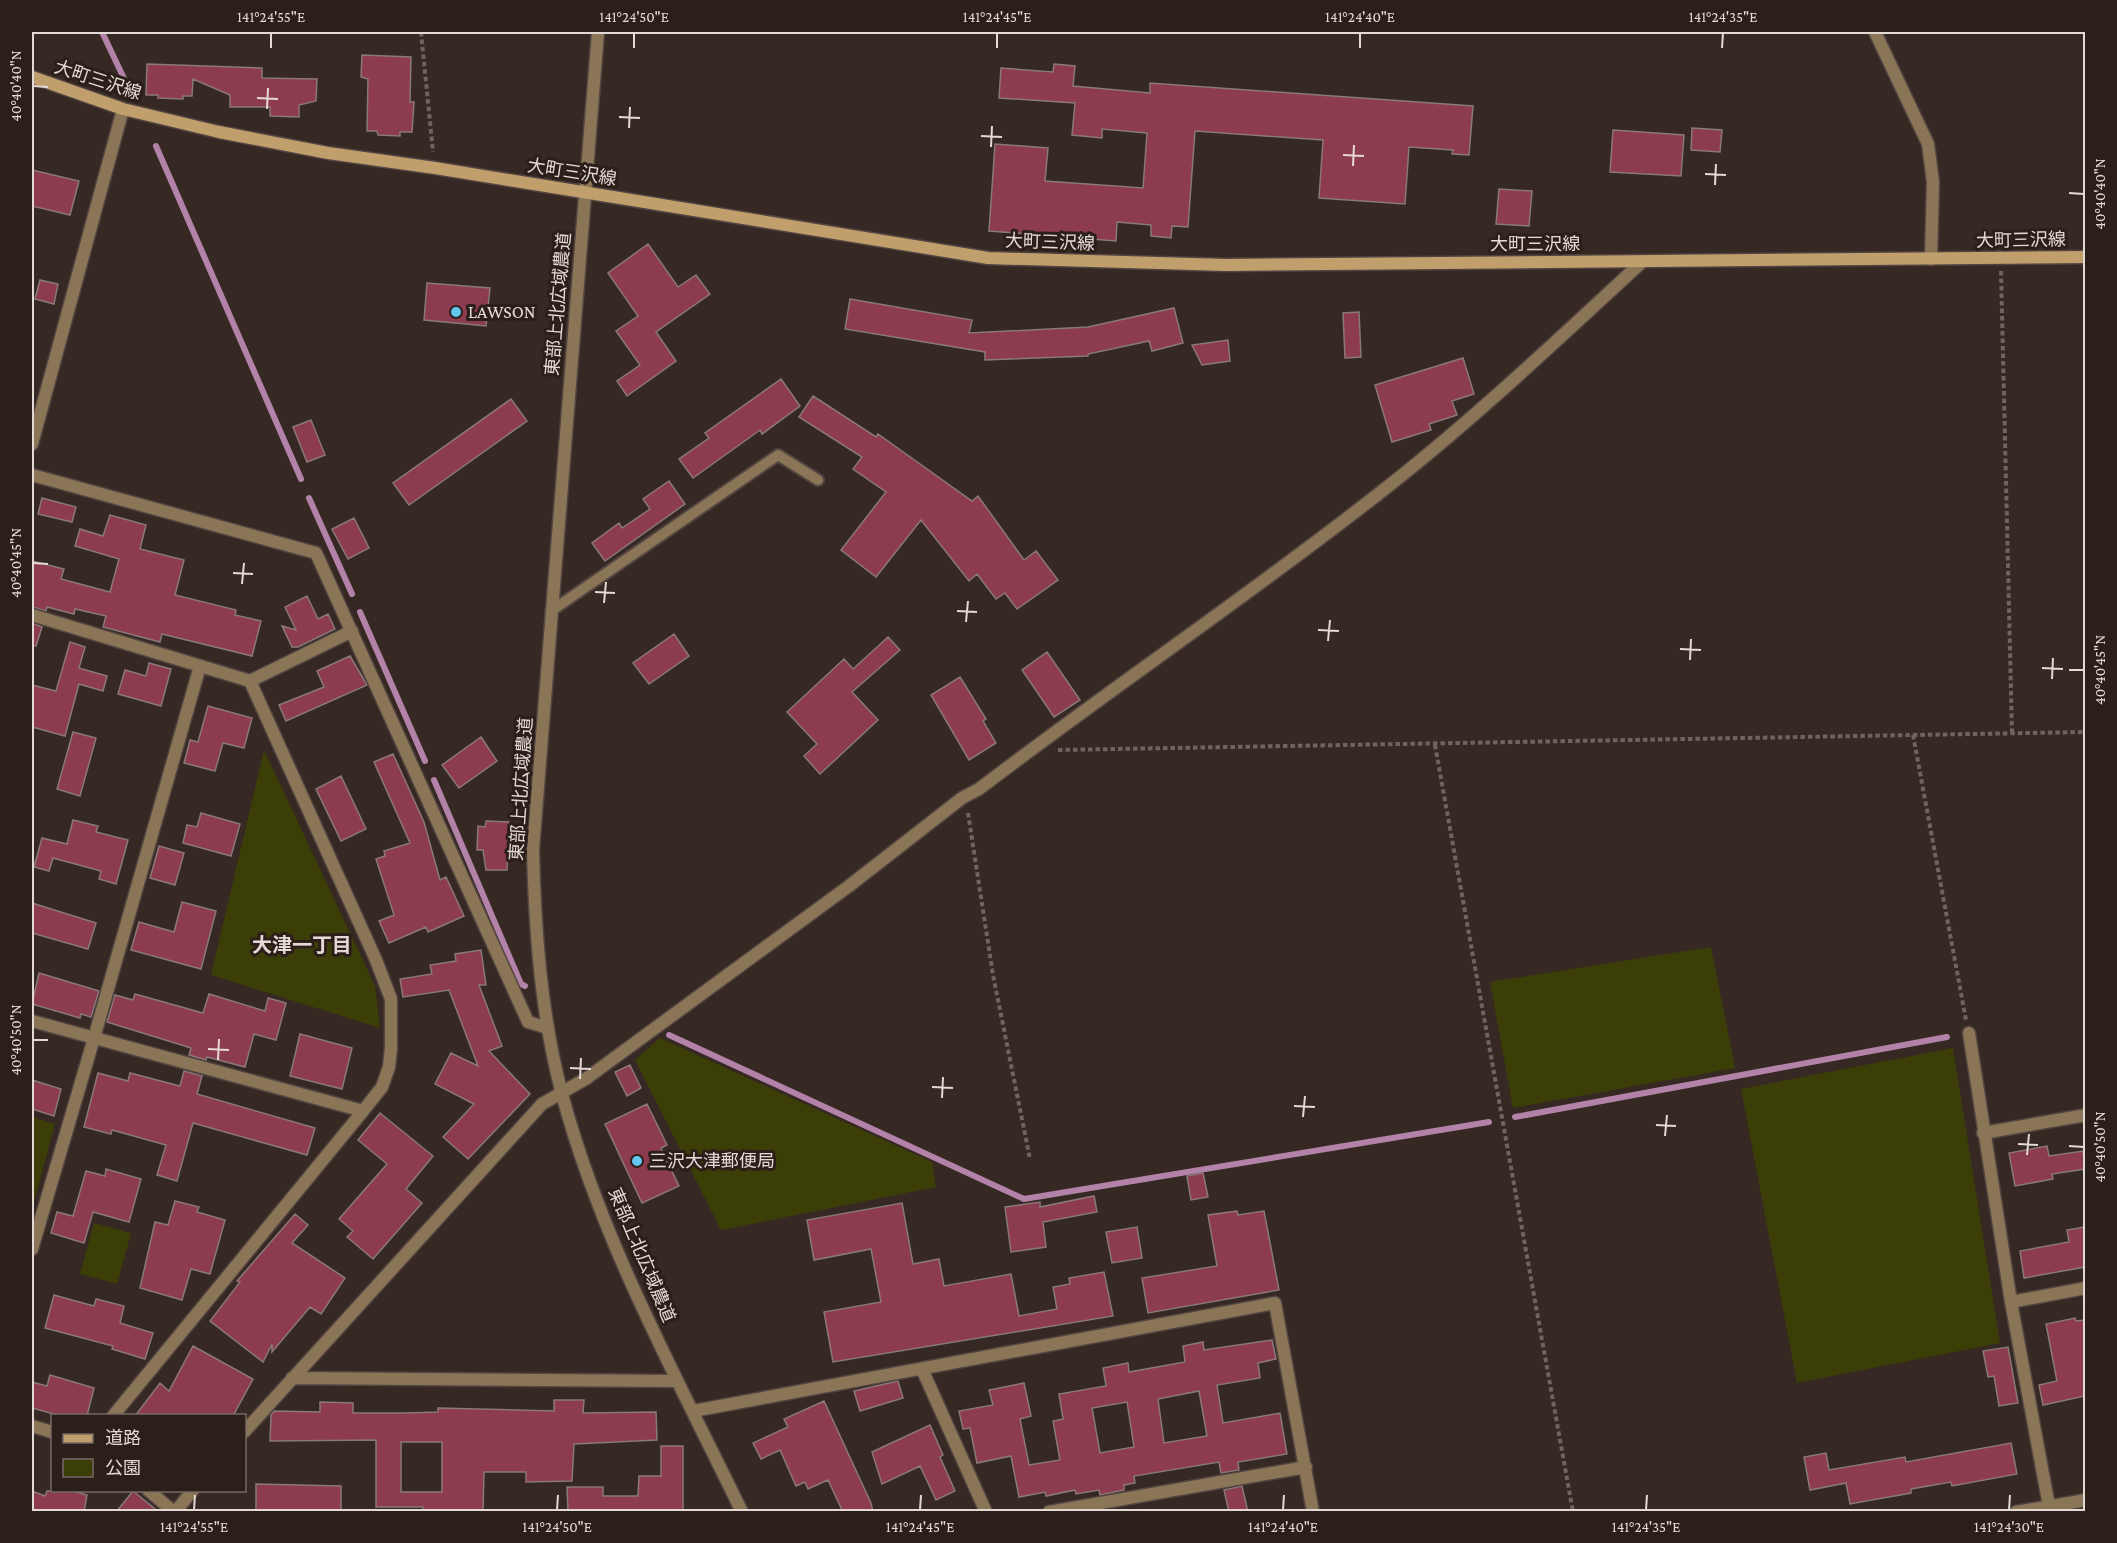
<svg xmlns="http://www.w3.org/2000/svg" width="2117" height="1543" font-family="'Crimson Pro','Noto Sans JP',serif">
	<style>
		.green { fill: #3c3e07 }
		.lines { fill: none; stroke-linecap: round; stroke-linejoin: round }
		.stream { stroke: #b382a8; stroke-width: 6 }
		.building { fill: #8d3b4e; stroke: #8a787a; stroke-width: 1.5; fill-rule: evenodd }
		.service-casing { stroke: #524440; stroke-width: 14 }
		.minor-casing { stroke: #524440; stroke-width: 15 }
		.tertiary-casing { stroke: #524440; stroke-width: 15 }
		.secondary-casing { stroke: #524440; stroke-width: 15 }
		.path { stroke: #716460; stroke-width: 4; stroke-dasharray: 4.5 3; stroke-linecap: butt }
		.service { stroke: #8a7657; stroke-width: 10 }
		.minor { stroke: #8a7657; stroke-width: 12 }
		.tertiary { stroke: #8a7657; stroke-width: 12 }
		.secondary { stroke: #c09f6d; stroke-width: 12 }
		.ticks { fill: none; stroke: #e3dad6; stroke-width: 2 }
		.poi-dot { fill: #64c5ee; stroke: #2c1e19; stroke-width: 2 }
		.labels { text-anchor: middle; dominant-baseline: central; stroke-width: 6; stroke-linejoin: round; paint-order: stroke }
		.street-label { font-size: 18px; fill: #e3dad6; stroke: #2c1e19 }
		.poi-label { font-size: 18px; fill: #e3dad6; stroke: #2c1e19; text-anchor: start }
		.neighbourhood-label { font-size: 20px; font-weight: bold; fill: #e3dad6; stroke: #2c1e19 }
		.neatline { fill: none; stroke: #e3dad6; stroke-width: 2 }
		.ticks-label { font-size: 15px; text-anchor: middle; fill: #e3dad6 }
	</style>
	<rect width="100%" height="100%" fill="#362823"/>
	<path class="green" d="M264 750 375 986 380 1028 211 975Z
		M1711 947 1735 1068 1513 1108 1490 982Z
		M660 1038 932 1162 936 1187 721 1230 635 1060Z
		M1953 1048 2000 1343 1797 1383 1741 1089Z
		M32 1117 55 1124 32 1209Z
		M94 1223 131 1233 117 1284 80 1274Z"/>
	<g class="lines">
		<path class="stream" d="M102 32 129 89
			M156 146 301 479
			M309 498 352 594
			M360 612 425 761
			M434 780 521 984 525 986
			M669 1035 1024 1199 1489 1122
			M1515 1117 1947 1037"/>
	</g>
	<path class="building" d="M362 55 411 57 410 102H414L412 132H400V136L378 135 377 131H367L368 79 361 77Z
		M147 64 262 68V78L317 79 316 101 299 105V117L270 116V107H230V95L193 79 192 96H183V99L158 98V95H146Z
		M1054 64 1075 66 1073 86 1150 93V83L1473 106 1469 155 1452 154 1453 150 1409 147 1405 204 1319 198 1323 140 1195 131 1188 227 1172 226 1171 238 1151 236V225L1117 222 1116 241 989 231 995 144 1048 148 1045 181 1143 188 1147 133 1102 129V138L1072 135 1075 103 999 98 1001 68 1053 72Z
		M1692 128 1722 130 1720 152 1691 150Z
		M1613 130 1684 135 1681 176 1610 172Z
		M32 170 79 181 70 215 32 206Z
		M1499 189 1532 191 1529 226 1496 224Z
		M648 244 678 287 696 275 710 294 656 332 676 361 627 396 617 381 640 365 616 331 638 316 608 273Z
		M40 280 58 284 54 304 35 299Z
		M427 283 490 288 486 326 424 320Z
		M850 299 972 320 969 333 1088 327 1174 308 1183 343 1152 351 1149 341 1088 354V356L985 360V352L845 329Z
		M1359 312 1361 357 1345 358 1343 313Z
		M1228 340 1230 361 1202 365 1192 345Z
		M1463 358 1474 394 1452 401 1457 415 1429 424 1431 430 1392 442 1375 385Z
		M781 379 800 406 762 434 760 430 693 478 679 459 709 438 705 433Z
		M813 396 876 437 878 434 972 501 978 496 1024 560 1036 551 1058 580 1017 609 1005 593 996 599 977 574 969 581 921 520 876 577 841 550 886 492 853 469 862 457 799 417Z
		M511 399 527 421 409 505 393 483Z
		M311 420 325 455 307 462 293 427Z
		M669 481 685 504 605 561 592 543 619 523 622 528 650 509 643 499Z
		M42 498 76 507 72 522 38 514Z
		M110 515 146 525 140 549 184 560 175 595 236 610 235 615 261 621 252 656 162 634 160 642 103 627 106 616 75 609 74 614 47 607 46 611 32 607V561L64 569 61 579 110 592 119 559 75 546 80 529 103 536Z
		M354 518 369 548 348 559 332 529Z
		M307 596 318 619 328 614 335 629 298 647H292L282 626 296 630 285 607Z
		M32 623 42 627 36 646 32 645Z
		M674 634 689 656 649 684 633 663Z
		M888 637 900 650 852 692 878 720 820 774 804 756 817 744 787 712 844 659 853 669Z
		M70 642 85 647 79 668 107 676 103 691 79 684 65 736 32 727V685L56 691Z
		M1047 652 1080 700 1054 717 1022 670Z
		M350 656 367 685 286 721 279 705 324 687 317 671Z
		M149 663 171 669 161 706 118 694 125 670 146 676Z
		M960 677 986 719 983 721 996 743 969 760 931 695Z
		M208 706 252 718 244 748 223 743 215 771 184 763 190 740 198 742Z
		M73 732 96 738 80 796 57 789Z
		M481 737 497 761 459 788 442 765Z
		M393 754 424 822 440 880 446 877 464 916 428 932 426 927 389 943 379 921 394 915 376 859 385 856 384 851 410 843 374 762Z
		M341 776 366 829 341 841 316 789Z
		M201 813 240 824 231 856 183 843 187 825 197 827Z
		M73 820 98 826 96 832 128 840 116 884 99 879 101 871 53 858 49 871 34 867 42 838 67 844Z
		M486 821 509 822 507 870H486L483 850H477L478 826 485 827Z
		M159 846 184 853 175 885 150 878Z
		M182 902 216 911 201 969 131 950 139 922 174 932Z
		M32 903 96 923 88 949 32 933Z
		M481 950 486 985H479L502 1046 489 1051 530 1094 468 1159 443 1137 474 1104 435 1084 451 1053 478 1066 449 990 403 997 400 979 432 974 430 965 456 961 455 954Z
		M39 973 99 991 91 1017 81 1014 80 1018 32 1004Z
		M135 994 203 1013 209 994 265 1011 268 998 286 1003 276 1040 254 1034 245 1067 207 1057 206 1060 189 1055 191 1048 107 1022 115 995 133 1000Z
		M300 1034 352 1048 342 1089 290 1076Z
		M630 1065 641 1088 627 1096 615 1072Z
		M184 1071 202 1076 197 1094 315 1128 307 1155 193 1123 177 1181 157 1175 166 1145 112 1130 111 1134 84 1127 98 1073 128 1081 130 1073 180 1086Z
		M32 1080 61 1089 54 1116 32 1109Z
		M647 1104 667 1145 661 1148 679 1186 642 1203 605 1124Z
		M380 1113 433 1156 406 1189 422 1203 373 1259 347 1237 353 1231 339 1219 387 1164 358 1140Z
		M2047 1146 2049 1156 2083 1151 2085 1169 2052 1174 2053 1179 2015 1186 2009 1153Z
		M106 1169 141 1179 129 1222 93 1212 84 1243 51 1233 57 1212 73 1216 86 1171 105 1176Z
		M1203 1173 1208 1197 1191 1200 1187 1176Z
		M1094 1196 1097 1212 1043 1222 1046 1247 1011 1252 1005 1207 1040 1202V1207Z
		M175 1201 199 1207 197 1212 225 1220 210 1274 191 1269 182 1300 140 1288 155 1222 168 1225Z
		M902 1203 913 1264 939 1259 944 1286 1011 1274 1019 1316 1057 1309 1053 1287 1070 1284 1069 1278 1104 1272 1113 1316 833 1362 824 1312 881 1302 871 1249 814 1260 807 1220Z
		M1237 1211 1238 1215 1264 1211 1279 1290 1148 1313 1142 1278 1217 1266 1208 1215Z
		M295 1214 308 1225 292 1243 345 1278 321 1314 310 1307 272 1352V1344L263 1362 210 1321 240 1282 237 1281Z
		M1137 1227 1142 1258 1112 1263 1106 1232Z
		M2085 1227V1267L2024 1278 2020 1251 2069 1242 2067 1230Z
		M54 1295 94 1306 96 1299 124 1306 120 1323 153 1333 145 1359 112 1349 113 1346 45 1328Z
		M2075 1318 2076 1321 2085 1320V1396L2043 1405 2039 1385 2057 1381 2046 1324Z
		M1272 1340 1276 1359 1258 1363 1260 1378 1217 1385 1223 1423 1280 1413 1287 1454 1238 1462 1239 1470 1221 1473 1219 1462 1134 1476 1135 1483 1124 1485V1490L1100 1495 1099 1490 1076 1494 1075 1490 1046 1496 1045 1492 1019 1497 1011 1456 977 1463 970 1428 963 1429 959 1411 993 1405 989 1390 1024 1383 1031 1416 1020 1419 1029 1465 1060 1460 1053 1421 1063 1419 1059 1394 1106 1386 1103 1368 1128 1363 1129 1372 1185 1362 1183 1346 1203 1342 1204 1350ZM1199 1391 1207 1436 1164 1443 1158 1399ZM1127 1402 1134 1447 1100 1453 1092 1408Z
		M193 1346 253 1379 233 1416H135L160 1383 169 1391Z
		M2008 1347 2018 1403 1999 1406 1994 1376 1988 1377 1983 1351Z
		M50 1375 94 1388 87 1416H61L32 1408V1382L47 1386Z
		M898 1381 903 1398 860 1411 854 1391Z
		M554 1400H584L583 1413 656 1412 657 1440 574 1444 572 1481 526 1482V1472H484L483 1512H423V1507H376V1440L270 1441 271 1415 274 1411 320 1412V1402L353 1403V1413H405L438 1412V1408L554 1411ZM401 1442H442V1492H401Z
		M824 1401 871 1503 873 1512H843L828 1480 808 1489 805 1482 796 1486 780 1450 761 1459 753 1443 788 1427 784 1419Z
		M930 1425 943 1455 940 1457 955 1491 936 1500 920 1466 882 1484 872 1452Z
		M2011 1443 2017 1474 1952 1486 1951 1482 1911 1489V1493L1850 1504 1846 1483 1810 1490 1804 1457 1826 1453 1829 1470 1905 1457 1906 1462Z
		M661 1446H683V1512H568L567 1487H603V1496H638L639 1476H661Z
		M256 1484 341 1486V1512H256Z
		M1242 1486 1248 1512H1229L1224 1490Z
		M32 1491 45 1496 47 1491H73L87 1495 84 1512H32Z
		M133 1491 159 1512H116Z"/>
	<g class="lines">
		<defs>
			<path id="service" d="M551 611 778 455 818 480"/>
			<path id="minor" d="M1875 32 1928 144 1933 182 1931 259
				M32 444 123 109
				M32 475 316 553 528 1022 548 1028
				M32 615 250 681 352 631
				M32 1021 363 1111
				M1969 1033 2011 1302 2049 1506
				M1983 1133 2086 1115
				M32 1249 94 1038 200 666
				M2011 1302 2086 1288
				M922 1369 986 1512
				M292 1378 676 1381
				M693 1411 1275 1303 1313 1512
				M113 1416 363 1111 382 1087 389 1067 391 1048V999L376 960 250 681
				M32 1426 52 1432
				M244 1432 542 1104 587 1078 849 886 962 798 979 789C1110 689 1247 597 1377 495 1470 423 1556 341 1643 261
				M148 1490 174 1512
				M175 1512 193 1490
				M1049 1512 1306 1467"/>
			<path id="tertiary" d="M598 32 533 850C535 931 541 1015 562 1094 601 1240 676 1376 742 1512
				M2016 1512 2086 1500"/>
			<path id="secondary" d="M32 77 123 109 219 132 328 153 435 168 988 258 1226 265 2086 257"/>
		</defs>
		<use href="#service" class="service-casing"/>
		<use href="#minor" class="minor-casing"/>
		<use href="#tertiary" class="tertiary-casing"/>
		<use href="#secondary" class="secondary-casing"/>
		<path class="path" d="M421 32 433 152
			M2001 271 2012 734
			M1913 735 1966 1020
			M1435 745 1573 1512
			M1058 750 2086 732
			M968 813 993 975 1030 1159"/>
		<use href="#service" class="service"/>
		<use href="#minor" class="minor"/>
		<use href="#tertiary" class="tertiary"/>
		<use href="#secondary" class="secondary"/>
	</g>
	<path class="ticks" d="M271 48V33M634 48V33M997 48V33M1360 48V33M1722 48 1723 33M33 86 48 87M257 98 278 99M267 109 268 88M619 117 640 118M629 128 630 107M981 136 1002 137M991 147 992 126M1343 155 1364 156M1353 166 1354 145M1705 174 1726 175M1715 185 1716 164M2069 193 2084 194M33 563 48 564M233 573 253 574M242 584 244 563M595 592 615 593M604 603 606 582M957 611 977 612M966 622 968 601M1318 630 1339 631M1328 641 1330 620M1680 649 1701 650M1690 660 1691 639M2042 668 2063 669M2069 670H2084M2052 679 2053 658M33 1040H48M208 1049 229 1050M218 1060 219 1039M570 1068 591 1069M580 1079 581 1058M932 1087 953 1088M942 1098 943 1077M1294 1106 1315 1107M1303 1117 1305 1096M1656 1125 1676 1126M1665 1136 1667 1115M2018 1144 2038 1145M2069 1146 2084 1147M2027 1155 2029 1134M194 1510 195 1495M557 1510 558 1495M920 1510 921 1495M1283 1510 1284 1495M1646 1510 1647 1495M2009 1510 2010 1495"/>
	<g class="poi-dot">
		<circle cx="456" cy="312" r="6"/>
		<circle cx="637" cy="1161" r="6"/>
	</g>
	<g class="labels">
		<g class="street-label">
			<text transform="translate(98 80) rotate(18)">大町三沢線</text>
			<text transform="translate(572 172) rotate(9)">大町三沢線</text>
			<text transform="translate(2021 240) rotate(-1)">大町三沢線</text>
			<text transform="translate(1050 242) rotate(2)">大町三沢線</text>
			<text x="1535" y="244">大町三沢線</text>
			<text transform="translate(558 304) rotate(-85)">東部上北広域農道</text>
			<text transform="translate(521 789) rotate(-86)">東部上北広域農道</text>
			<text transform="translate(642 1255) rotate(67)">東部上北広域農道</text>
		</g>
		<g class="poi-label">
			<text x="468" y="312">LAWSON</text>
			<text x="649" y="1161">三沢大津郵便局</text>
		</g>
		<g class="neighbourhood-label">
			<text x="302" y="945">大津一丁目</text>
		</g>
	</g>
	<rect width="2117" height="1543" fill="none" stroke="#2c1e19" stroke-width="66"/>
	<rect x="51" y="1414" width="195" height="78" fill="#2c1e19" stroke="#756965" stroke-width="1.5"/>
	<rect x="63" y="1434" width="30" height="9" fill="#c09f6d" stroke="#756965" stroke-width="1.5"/>
	<text x="105" y="1444" font-size="18" fill="#e3dad6">道路</text>
	<rect x="63" y="1459" width="30" height="18" fill="#3c3e07" stroke="#756965" stroke-width="1.5"/>
	<text x="105" y="1474" font-size="18" fill="#e3dad6">公園</text>
	<rect x="33" y="33" width="2051" height="1477" class="neatline"/>
	<g class="ticks-label">
		<text x="271" y="22">141°24'55"E</text>
		<text x="634" y="22">141°24'50"E</text>
		<text x="997" y="22">141°24'45"E</text>
		<text x="1360" y="22">141°24'40"E</text>
		<text x="1723" y="22">141°24'35"E</text>
		<text transform="translate(16 86) rotate(-90)" y="5">40°40'40"N</text>
		<text transform="translate(2100 194) rotate(-90)" y="5">40°40'40"N</text>
		<text transform="translate(16 563) rotate(-90)" y="5">40°40'45"N</text>
		<text transform="translate(2100 670) rotate(-90)" y="5">40°40'45"N</text>
		<text transform="translate(16 1040) rotate(-90)" y="5">40°40'50"N</text>
		<text transform="translate(2100 1147) rotate(-90)" y="5">40°40'50"N</text>
		<text x="194" y="1532">141°24'55"E</text>
		<text x="557" y="1532">141°24'50"E</text>
		<text x="920" y="1532">141°24'45"E</text>
		<text x="1283" y="1532">141°24'40"E</text>
		<text x="1646" y="1532">141°24'35"E</text>
		<text x="2009" y="1532">141°24'30"E</text>
	</g>
</svg>
